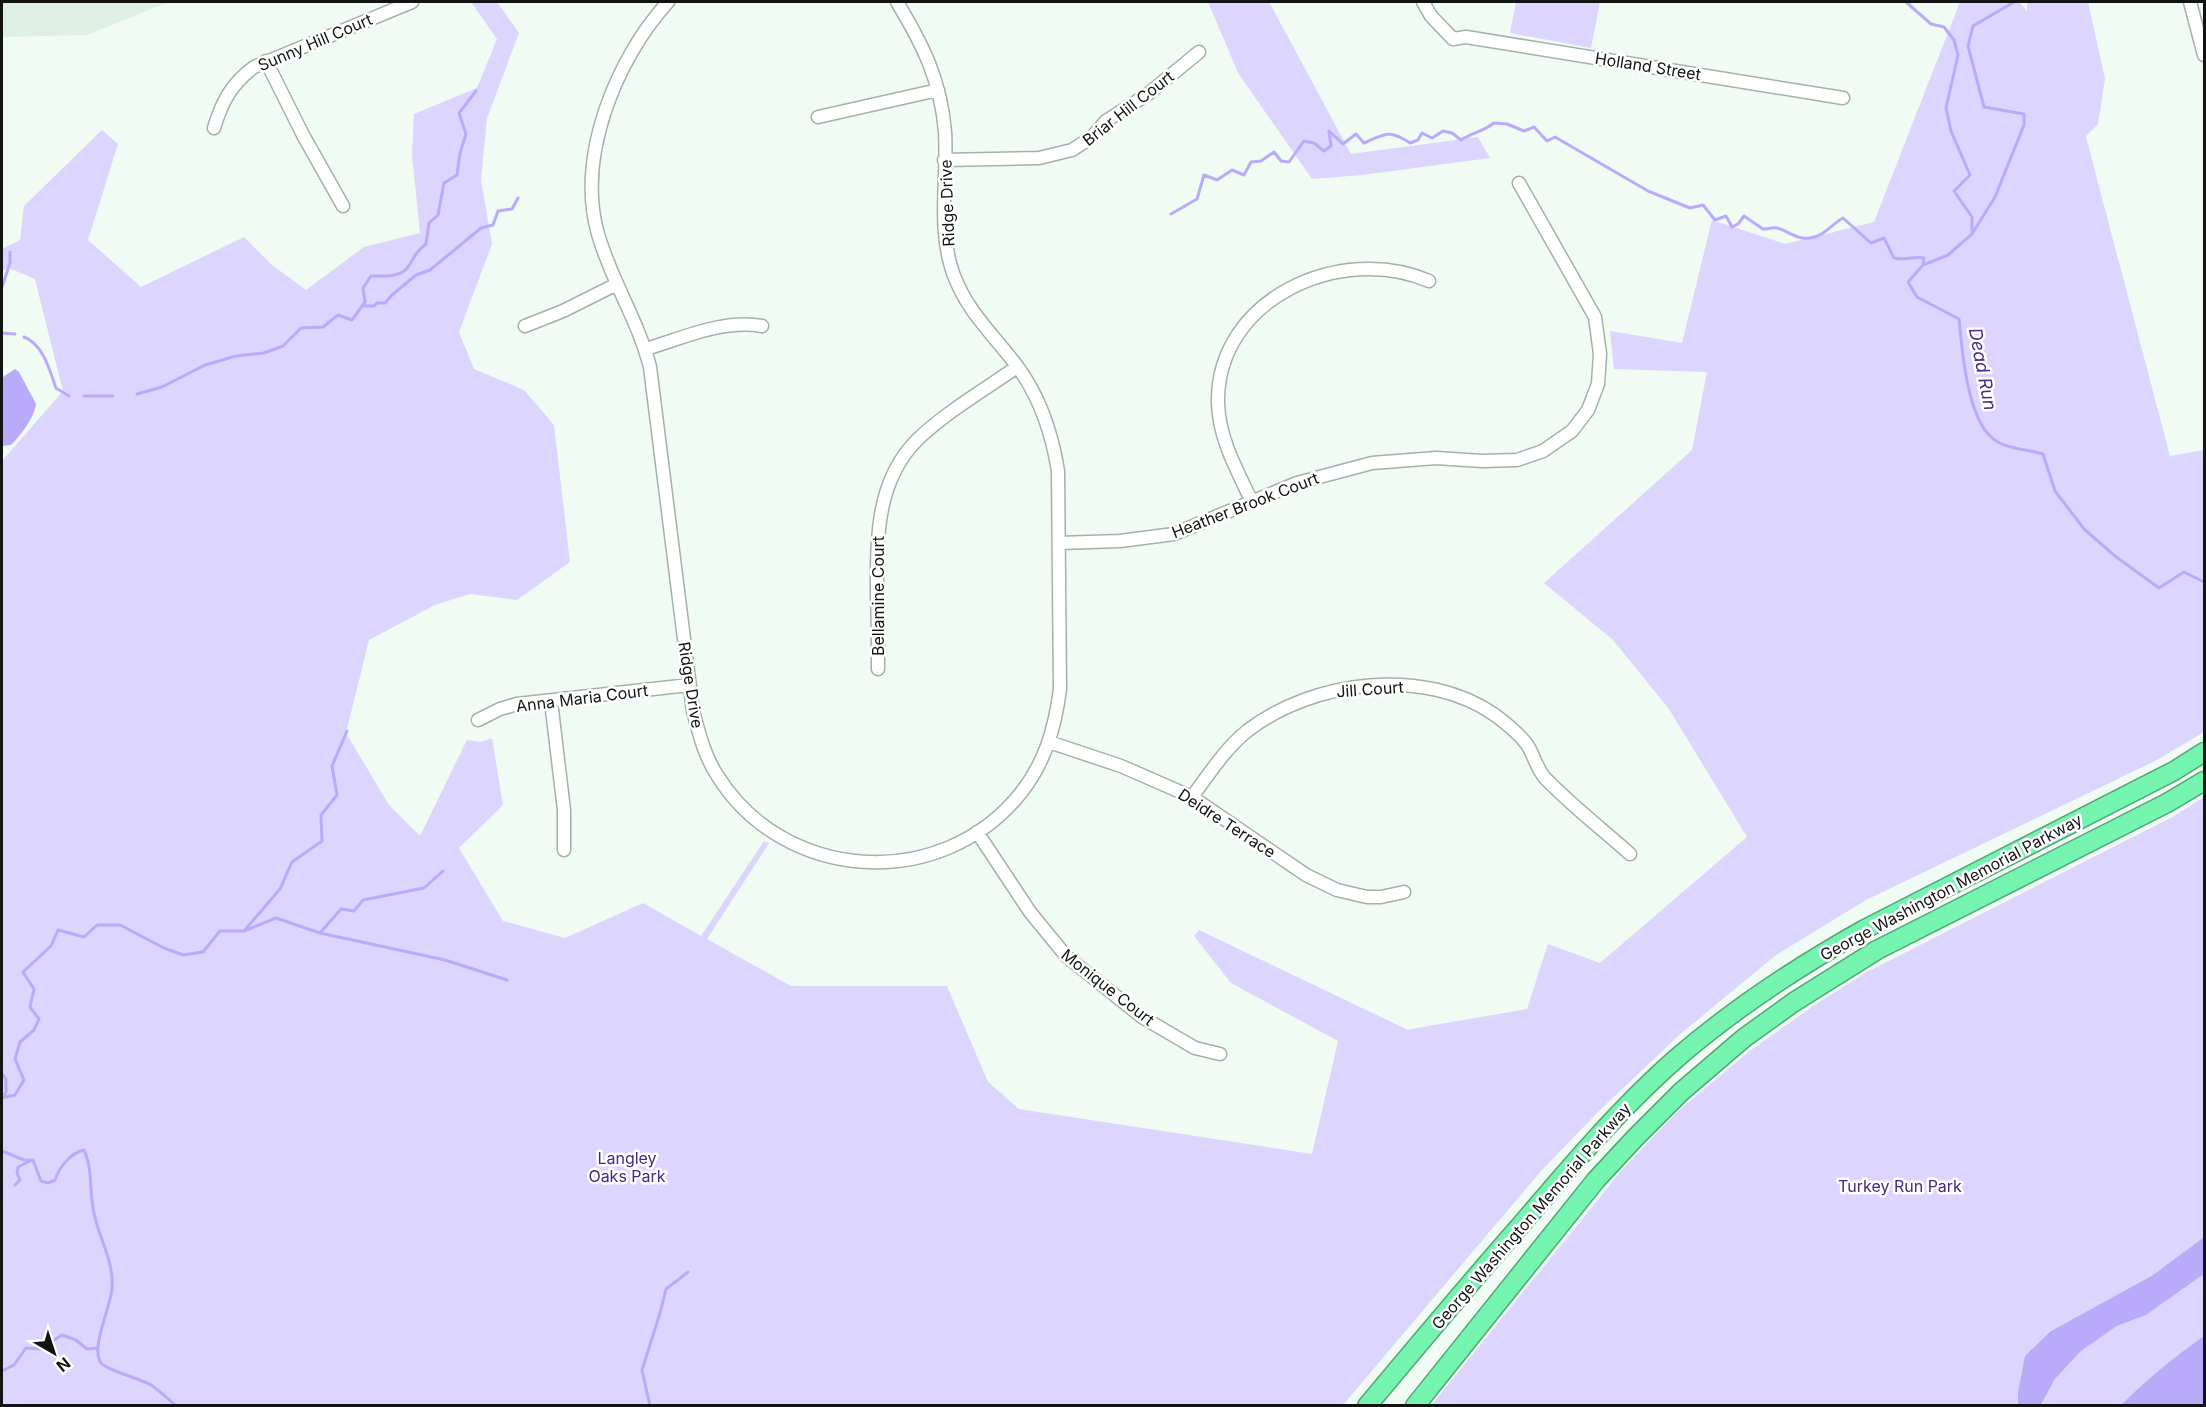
<svg xmlns="http://www.w3.org/2000/svg" width="2206" height="1407" font-family="Inter,sans-serif">
	<style>
		.built { fill: #def0e4 }
		.green { fill: #dcd5fd }
		.water { fill: #baabfa }
		.lines { fill: none; stroke-linecap: round; stroke-linejoin: round }
		.stream { stroke: #baabfa; stroke-width: 3 }
		.minor-casing { stroke: #a6b0aa; stroke-width: 15 }
		.highway-casing { stroke: #52a678; stroke-width: 21 }
		.minor { stroke: #fff; stroke-width: 12 }
		.highway { stroke: #75f4af; stroke-width: 18 }
		.labels { text-anchor: middle; dominant-baseline: central; stroke-width: 5; stroke-linejoin: round; paint-order: stroke }
		.street-label { font-size: 16px; fill: #111412; stroke: #fff }
		.park-label { font-size: 16px; fill: #442881; stroke: #fff }
		.water-label { font-size: 18px; font-style: italic; fill: #472b85; stroke: #fff }
	</style>
	<rect width="100%" height="100%" fill="#f0fbf4"/>
	<path class="built" d="M2 2H169L87 35 2 37Z"/>
	<path class="green" d="M471 2H497L519 33 487 118 481 180 492 244 459 332 474 369 524 390 554 425 570 562 517 600 470 594 435 605 369 640 346 733 389 805 420 836 467 740 481 742 492 738 503 805 459 848 503 921 565 938 643 903 701 936 764 841 769 843 707 939 791 986H947L988 1082 1019 1109 1312 1154 1338 1041 1231 983 1194 936 1199 930 1408 1030 1417 1028 1527 1009 1548 944 1600 963 1747 837 1669 709 1613 640 1544 583 1692 450 1707 372 1614 369 1610 331 1682 343 1712 220 1785 244 1874 222 1960 2H2019L2027 11V2H2088L2105 79 2098 124 2086 136 2091 156 2170 456 2204 450V732L2155 761 1866 900 1776 955 1678 1036 1600 1110 1541 1171 1343 1405H2V461L63 391 35 279 9 268 2 271V249L20 240 24 206 102 130 118 144 88 240 141 287 244 237 272 265 306 290 364 247 420 233 412 155 414 114 477 88 497 39Z
		M1208 2H1269L1351 154 1478 137 1490 158 1362 175 1312 179 1238 73Z
		M1516 2H1600L1591 48 1510 33Z
		M2204 797V1237L2153 1275 2051 1331 2018 1392V1405L1431 1406 1622 1170 1677 1112 1751 1050 1813 1006 1867 972 2174 816Z
		M2204 1274V1336C2174 1357 2147 1379 2121 1405L2041 1406 2055 1379 2081 1351 2117 1326 2146 1315Z"/>
	<path class="water" d="M15 369 19 372 36 404C34 418 21 435 11 445L2 446V381L3 377Z
		M2204 1237V1274L2146 1315 2117 1326 2081 1351 2055 1379 2041 1405H2018V1392L2025 1356 2051 1331 2153 1275Z
		M2204 1336V1405H2121C2147 1379 2174 1357 2204 1336Z"/>
	<g class="lines">
		<path class="stream" d="M1906 2 1931 24 1944 27 1954 40 1958 55 1946 108 1951 131 1970 175 1954 191 1972 217V232
			M2014 2 1973 26 1968 46 1984 107 2024 114V125L1995 197 1972 234 1948 255 1923 265 1908 282 1917 297 1959 319C1962 350 1967 415 1991 437 2003 449 2027 449 2043 454L2055 491 2084 529 2115 556 2159 588 2184 572 2204 582
			M1171 214 1197 199 1204 175 1217 180 1232 170 1244 175 1251 162 1261 161 1274 152 1281 161 1289 162 1304 141 1314 143 1324 151 1331 146 1329 131 1343 144 1356 134 1364 143C1385 134 1389 129 1410 143L1418 140 1422 133 1432 138 1443 131 1452 133 1461 140C1472 133 1484 131 1494 123L1507 124 1524 131 1534 127 1547 141 1555 137 1648 191 1690 208 1703 205 1715 220 1726 216 1732 227 1738 224 1744 216 1763 229C1767 229 1773 227 1777 228 1789 231 1796 240 1810 238 1823 237 1832 224 1843 218L1871 243 1884 238 1894 258C1905 261 1912 256 1924 258L1923 265
			M2 287 10 263V252
			M363 306H374L377 303H385L392 295 416 275 430 270 481 228 493 225 498 211 512 209 518 198
			M2 333 15 334
			M24 337C43 344 50 371 56 388L69 396
			M137 394 162 387 205 365 236 356 264 353 283 346 301 328 323 327 338 315 352 320 365 302 363 288 371 276C383 276 400 278 408 267 416 255 414 254 426 244L429 223 438 215 444 183 457 175 460 153 466 134 459 113 476 91
			M84 396H113
			M244 931 280 889 292 862 322 841 321 815 337 795 332 766 347 731
			M320 933 341 909 354 911 363 900 424 888 443 871
			M2 1074 6 1079V1092L2 1099
			M5 1097 15 1095 24 1080 15 1059 20 1042 34 1030 39 1019 30 1007 34 989 23 972 51 946 58 930 84 937 97 925H120L164 948 183 955 203 952 220 931H244L276 918 320 933 445 960 507 980
			M2 1151 24 1160H33L41 1181 48 1183 55 1180C59 1168 70 1153 84 1150 93 1169 89 1192 94 1213 99 1239 114 1260 112 1288 111 1307 90 1348 101 1363 108 1371 139 1378 151 1385 160 1391 168 1399 176 1406
			M15 1185 20 1180 17 1173 18 1167 30 1161
			M2 1371 14 1365 26 1348 40 1349 62 1335 76 1340 87 1349 98 1348
			M650 1406 642 1370 660 1313 666 1289 688 1272"/>
		<defs>
			<path id="minor" d="M668 2C616 59 576 157 598 234 611 280 638 320 650 367L693 711C699 733 704 755 717 775 783 882 940 893 1020 794 1045 763 1055 728 1060 689L1058 471C1052 433 1040 397 1017 366 993 334 967 312 953 273 937 227 948 179 945 132 941 81 923 45 897 2
				M1423 2 1431 16 1453 39 1466 37 1843 98
				M2190 2 2204 55
				M266 61 303 135 343 206
				M818 117 938 90
				M214 128C222 102 231 84 254 67L412 2
				M944 160 1039 158 1072 150 1092 137 1106 121 1148 94 1199 52
				M525 326 563 311 617 284
				M646 349C683 338 723 319 762 326
				M1252 502C1237 470 1219 439 1218 403 1216 298 1342 243 1429 281
				M1059 543 1120 541 1174 534 1297 483 1372 463 1436 458 1482 461 1517 460 1543 451 1572 431 1588 410 1598 384 1600 354 1595 317 1519 183
				M878 669C878 645 878 620 877 596 877 541 875 482 917 440 946 412 984 390 1017 367
				M551 701 564 810V850
				M478 720 500 709 517 704 689 685
				M1049 742 1121 766 1192 797 1306 875 1337 890 1367 897H1381L1404 892
				M1192 797C1209 774 1225 749 1247 731 1313 680 1425 666 1495 715 1507 724 1520 734 1528 746 1534 756 1537 769 1545 778 1571 805 1602 829 1630 854
				M977 832 1030 912 1066 956 1142 1017 1195 1048 1220 1054"/>
			<path id="highway" d="M1367 1406C1418 1345 1468 1285 1520 1226 1570 1167 1620 1108 1678 1057 1735 1008 1799 966 1865 929L2174 771 2204 752
				M1415 1406 1596 1180 1635 1138 1681 1092 1744 1038 1794 1002 1877 950 2167 803 2204 781"/>
		</defs>
		<use href="#minor" class="minor-casing"/>
		<use href="#highway" class="highway-casing"/>
		<use href="#minor" class="minor"/>
		<use href="#highway" class="highway"/>
	</g>
	<g class="labels">
		<g class="street-label">
			<text transform="translate(315 42) rotate(-23)">Sunny Hill Court</text>
			<text transform="translate(1648 66) rotate(9)">Holland Street</text>
			<text transform="translate(1128 108) rotate(-38)">Briar Hill Court</text>
			<text transform="translate(947 203) rotate(-92)">Ridge Drive</text>
			<text transform="translate(1245 505) rotate(-21)">Heather Brook Court</text>
			<text transform="translate(878 596) rotate(-90)">Bellamine Court</text>
			<text transform="translate(691 685) rotate(81)">Ridge Drive</text>
			<text transform="translate(1370 689) rotate(-4)">Jill Court</text>
			<text transform="translate(582 698) rotate(-7)">Anna Maria Court</text>
			<text transform="translate(1227 823) rotate(33)">Deidre Terrace</text>
			<text transform="translate(1951 887) rotate(-28)">George Washington Memorial Parkway</text>
			<text transform="translate(1108 987) rotate(38)">Monique Court</text>
			<text transform="translate(1531 1216) rotate(-49)">George Washington Memorial Parkway</text>
		</g>
		<g class="park-label">
			<text x="627" y="1158">Langley<tspan x="627" dy="18">Oaks Park</tspan></text>
			<text x="1900" y="1186">Turkey Run Park</text>
		</g>
		<g class="water-label">
			<text transform="translate(1983 369) rotate(79)">Dead Run</text>
		</g>
	</g>
	<rect width="2206" height="1407" fill="none" stroke="#111412" stroke-width="6"/>
	<g transform="translate(54 1353) rotate(141)" stroke="#ffffff" stroke-width="4.5" paint-order="stroke">
	<path d="M0-4.5L10 22L0 15L-10 22Z" fill="#111412"/>
	<text y="-9" font-size="16" font-weight="bold" text-anchor="middle" fill="#111412">N</text>
	</g>
</svg>
